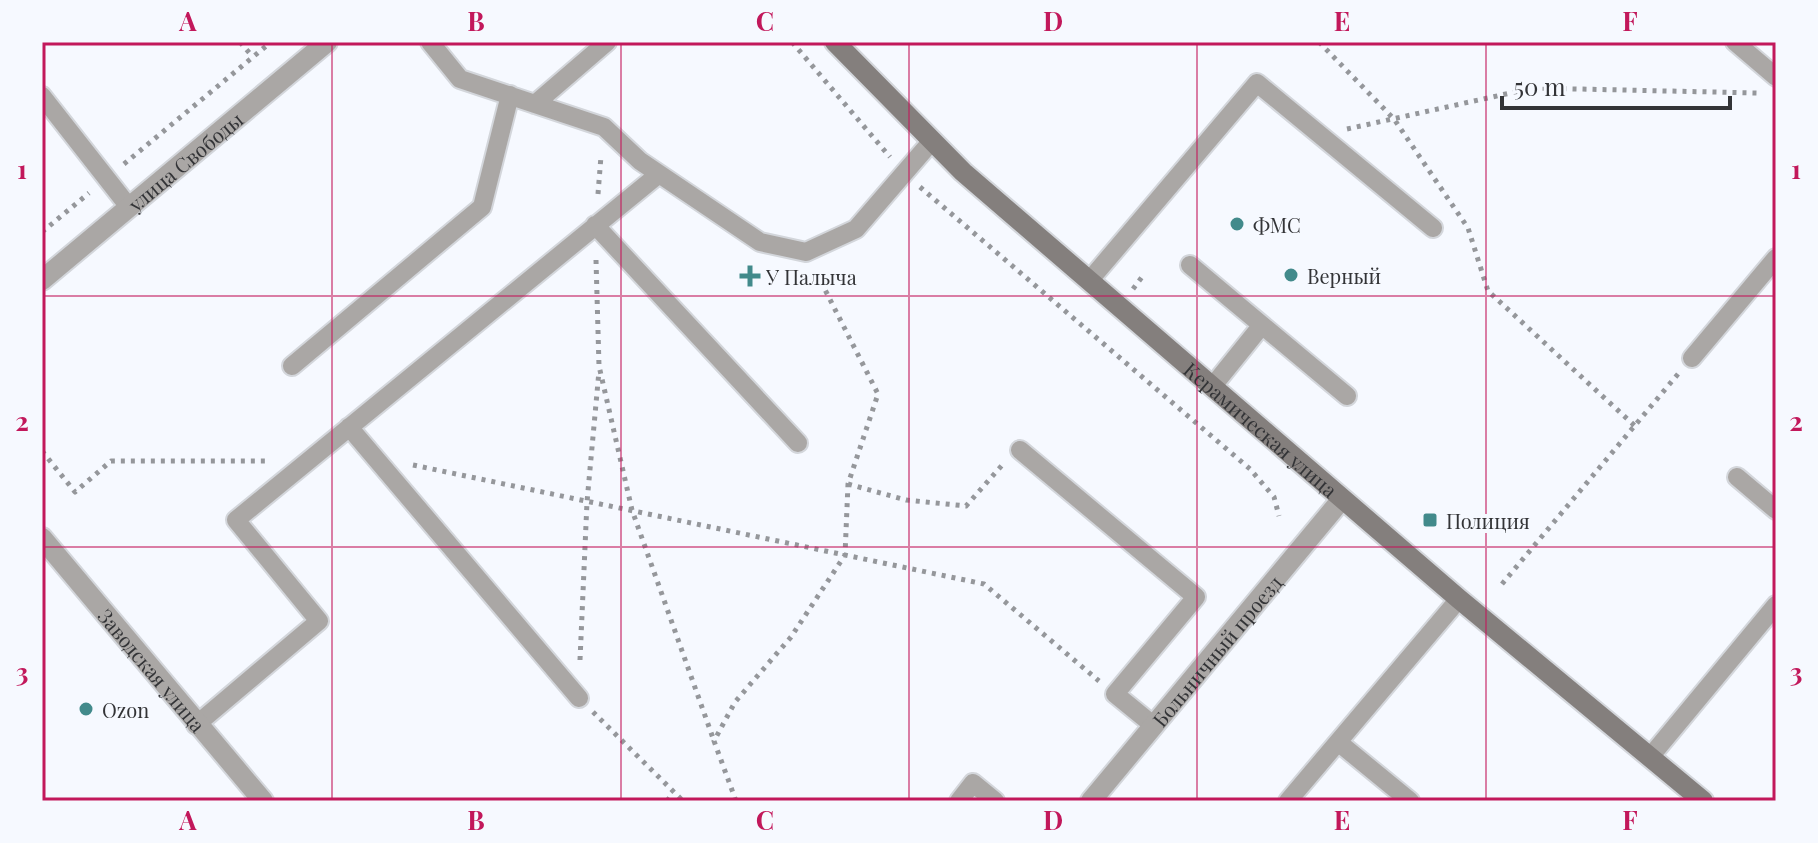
<svg xmlns="http://www.w3.org/2000/svg" width="1818" height="843" font-family="'Playfair Display',serif">
	<style>
		.lines { fill: none; stroke-linecap: round; stroke-linejoin: round }
		.service-casing { stroke: #d3d6db; stroke-width: 22 }
		.minor-casing { stroke: #d3d6db; stroke-width: 24 }
		.tertiary-casing { stroke: #d3d6db; stroke-width: 24 }
		.secondary-casing { stroke: #d3d6db; stroke-width: 24 }
		.path { stroke: #95979b; stroke-width: 5; stroke-dasharray: 4 6; stroke-linecap: butt }
		.service { stroke: #aaa7a5; stroke-width: 18 }
		.minor { stroke: #aaa7a5; stroke-width: 20 }
		.tertiary { stroke: #aaa7a5; stroke-width: 20 }
		.secondary { stroke: #847f7d; stroke-width: 20 }
		.grid { fill: none; stroke: #c2185b; stroke-width: 2; stroke-opacity: 0.55 }
		.poi-dot { fill: #428a8b; stroke: #f6f9ff; stroke-width: 3 }
		.labels { text-anchor: middle; dominant-baseline: central; stroke-width: 8; stroke-linejoin: round; paint-order: stroke }
		.street-label { font-size: 20px; fill: #333437; stroke: #f6f9ff }
		.poi-label { font-size: 20px; fill: #333437; stroke: #f6f9ff; text-anchor: start }
		.neatline { fill: none; stroke: #c2185b; stroke-width: 3 }
		.grid-label { font-size: 26px; text-anchor: middle; font-weight: bold; fill: #c2185b }
	</style>
	<rect width="100%" height="100%" fill="#f6f9ff"/>
	<g class="lines">
		<defs>
			<path id="service" d="M430 42 460 79 604 127 640 161 760 242 806 252 856 229 931 142
				M1735 42 1776 77
				M42 96 129 207
				M535 104 607 42
				M595 225 798 443
				M1190 265 1347 396
				M1089 281 1257 83 1433 228
				M1692 358 1776 258
				M292 366 482 207 510 95
				M1212 387 1262 325
				M349 427 579 698
				M1020 450 1196 597 1115 694 1153 725
				M1737 477 1776 510
				M196 725 319 621 236 520 659 174
				M1338 742 1410 801
				M1650 757 1776 605
				M959 801 973 783 995 801
				M1288 801 1459 599"/>
			<g id="minor">
				<path id="s1" d="M42 280 327 42"/>
				<path id="s2" d="M42 538 263 801"/>
			</g>
			<g id="tertiary">
				<path id="s3" d="M1091 801 1342 499"/>
			</g>
			<g id="secondary">
				<path id="s4" d="M835 42 963 172 1459 599 1703 801"/>
			</g>
		</defs>
		<use href="#service" class="service-casing"/>
		<use href="#minor" class="minor-casing"/>
		<use href="#tertiary" class="tertiary-casing"/>
		<use href="#secondary" class="secondary-casing"/>
		<path class="path" d="M240 42 253 57
			M792 42 890 157
			M1319 42 1394 119 1468 228 1488 291 1635 426
			M1347 129 1533 88 1757 93
			M124 164 271 42
			M920 187 1250 469 1274 497 1279 516
			M598 194 601 156
			M42 232 89 193
			M596 260 599 366 632 510 714 741
			M1133 289 1142 277
			M42 451 75 492 111 461H268
			M413 465 984 584 1099 681
			M848 484 906 500 966 506 1004 463
			M1502 584 1678 374
			M580 660 587 502 599 371
			M593 712 683 801
			M667 801 673 793
			M736 801 714 741 735 702 791 637 845 555 848 484 878 394 816 272"/>
		<use href="#service" class="service"/>
		<use href="#minor" class="minor"/>
		<use href="#tertiary" class="tertiary"/>
		<use href="#secondary" class="secondary"/>
	</g>
	<path class="grid" d="M332 42V801M621 42V801M909 42V801M1197 42V801M1486 42V801M42 296H1776M42 547H1776"/>
	<g class="poi-dot">
		<circle cx="1237" cy="224" r="8"/>
		<circle cx="1291" cy="275" r="8"/>
		<path d="M746 264h8v8h8v8h-8v8h-8v-8h-8v-8h8z"/>
		<rect x="1422" y="512" width="16" height="16" rx="4"/>
		<circle cx="86" cy="709" r="8"/>
	</g>
	<g class="labels">
		<g class="street-label">
			<text stroke="none"><textPath href="#s1" startOffset="186">улица Свободы</textPath></text>
			<text stroke="none"><textPath href="#s4" startOffset="576">Керамическая улица</textPath></text>
			<text stroke="none"><textPath href="#s3" startOffset="196">Больничный проезд</textPath></text>
			<text stroke="none"><textPath href="#s2" startOffset="172">Заводская улица</textPath></text>
		</g>
		<g class="poi-label">
			<text x="1253" y="224">ФМС</text>
			<text x="1307" y="275">Верный</text>
			<text x="766" y="276">У Палыча</text>
			<text x="1446" y="520">Полиция</text>
			<text x="102" y="709">Ozon</text>
		</g>
	</g>
	<rect width="1818" height="843" fill="none" stroke="#f6f9ff" stroke-width="88"/>
	<path d="M1502 96v12h228v-12" fill="none" stroke="#333437" stroke-width="4"/>
	<text x="1514" y="96" font-size="24" fill="#333437" stroke="#f6f9ff" stroke-width="6" paint-order="stroke">50 m</text>
	<rect x="44" y="44" width="1730" height="755" class="neatline"/>
	<g class="grid-label">
		<text x="188" y="31">A</text>
		<text x="476" y="31">B</text>
		<text x="765" y="31">C</text>
		<text x="1053" y="31">D</text>
		<text x="1342" y="31">E</text>
		<text x="1630" y="31">F</text>
		<text x="22" y="179">1</text>
		<text x="1796" y="179">1</text>
		<text x="22" y="431">2</text>
		<text x="1796" y="431">2</text>
		<text x="22" y="682">3</text>
		<text x="1796" y="682">3</text>
		<text x="188" y="830">A</text>
		<text x="476" y="830">B</text>
		<text x="765" y="830">C</text>
		<text x="1053" y="830">D</text>
		<text x="1342" y="830">E</text>
		<text x="1630" y="830">F</text>
	</g>
</svg>
